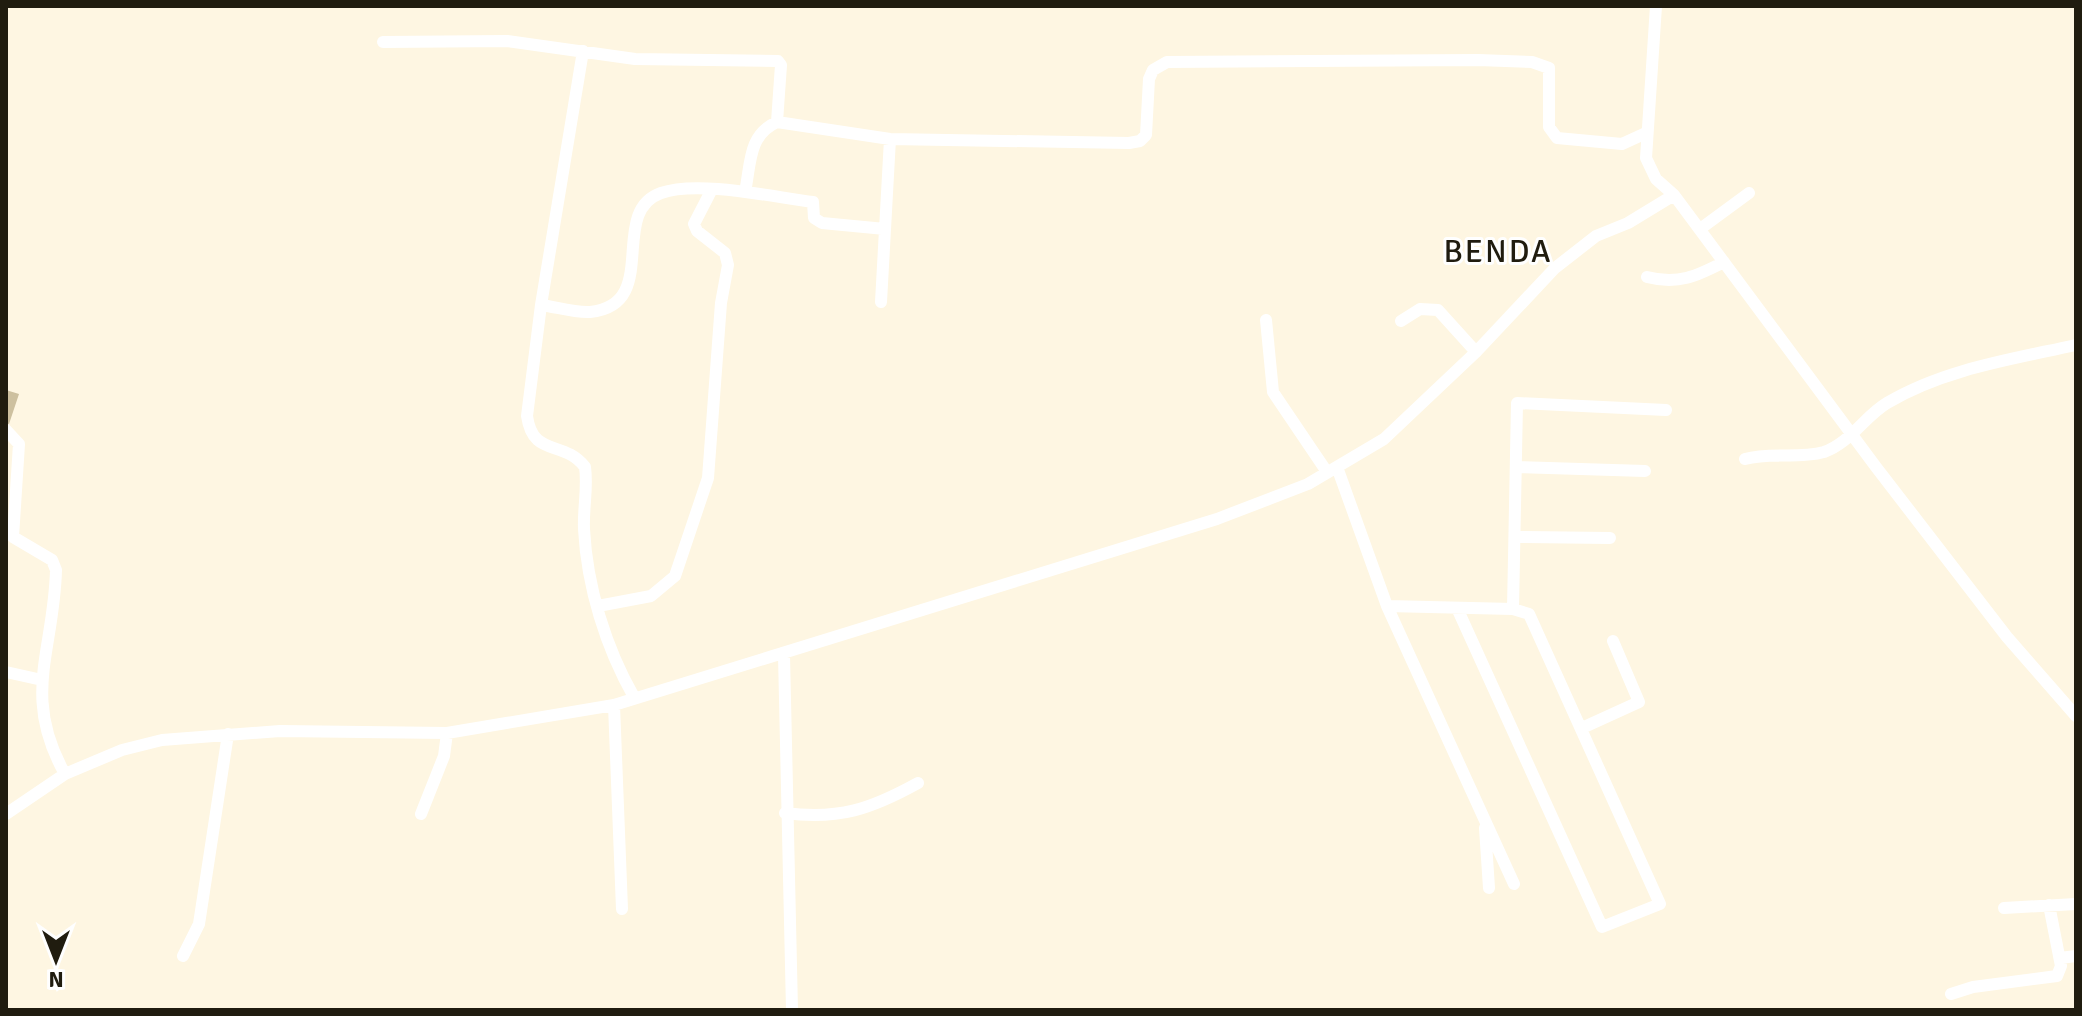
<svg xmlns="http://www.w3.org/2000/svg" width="2082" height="1016" font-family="Signika,sans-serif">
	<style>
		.building { fill: #cdc09f }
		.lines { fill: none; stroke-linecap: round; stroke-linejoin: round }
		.street { stroke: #fff; stroke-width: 12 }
		.labels { text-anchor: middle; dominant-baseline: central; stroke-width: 6; stroke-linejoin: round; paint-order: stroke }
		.quarter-label { font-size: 32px; letter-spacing: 2px; fill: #201c0f; stroke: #fff }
	</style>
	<rect width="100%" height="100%" fill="#fef6e2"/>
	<path class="building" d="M6 390 19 394 9 424 6 423Z"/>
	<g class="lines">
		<path class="street" d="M383 42 507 41 635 59 778 61 781 65 777 122C748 135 751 163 745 192
			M777 122 890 139 1129 143 1140 141 1146 135 1149 79 1153 70 1167 62 1478 60 1532 62 1549 68V127L1557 138 1622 144 1646 133
			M1674 195 1876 467 2007 637 2076 716
			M1700 229 1749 193
			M1647 277C1678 285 1697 276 1724 262
			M881 302 890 139
			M541 305 583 51
			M1266 320 1273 392 1327 472
			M1401 321 1420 309 1438 310 1476 352
			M6 430 19 444 13 537 52 560 56 570C54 651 21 696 65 774
			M1745 459C1771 452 1799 459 1824 452 1850 443 1865 416 1887 403 1944 369 2013 359 2076 345
			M1337 467 1387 606 1514 884
			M1516 467 1645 471
			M1515 537 1610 538
			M598 606 651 596 675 576 708 478 721 303 728 265 725 253 697 231 694 224 711 191
			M1387 606 1513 609 1529 614 1660 904 1602 927 1457 608
			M1513 609 1517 403 1666 410
			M784 655 792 1010
			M6 672 42 680
			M634 697C606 648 587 587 584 529 583 508 588 488 585 467 563 439 533 458 527 416L541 305C556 307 575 313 590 312 662 305 607 212 661 193 698 180 773 197 813 202L814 218 822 223 885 229
			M614 705 622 909
			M1582 728 1639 702 1613 641
			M785 813C839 820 871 809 918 783
			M6 814 65 774 122 750 162 740 280 731 447 733 614 705 1217 519 1308 484 1384 439 1476 352 1555 268 1596 236 1628 223 1674 195 1656 179 1646 158 1656 6
			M421 814 444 756 447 733
			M1485 828 1489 888
			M2004 908 2076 904
			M183 956 199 924 228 734
			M2060 958 2076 956
			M1951 994 1973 987 2057 976 2061 966 2049 905"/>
	</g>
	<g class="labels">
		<g class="quarter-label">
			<text x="1498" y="251">BENDA</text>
		</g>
	</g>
	<rect width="2082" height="1016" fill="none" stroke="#201c0f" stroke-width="16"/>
	<g transform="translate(56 960) rotate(180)" stroke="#ffffff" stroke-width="6" paint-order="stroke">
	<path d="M0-6L14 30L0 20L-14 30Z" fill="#201c0f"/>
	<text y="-12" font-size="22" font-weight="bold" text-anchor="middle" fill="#201c0f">N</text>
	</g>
</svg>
